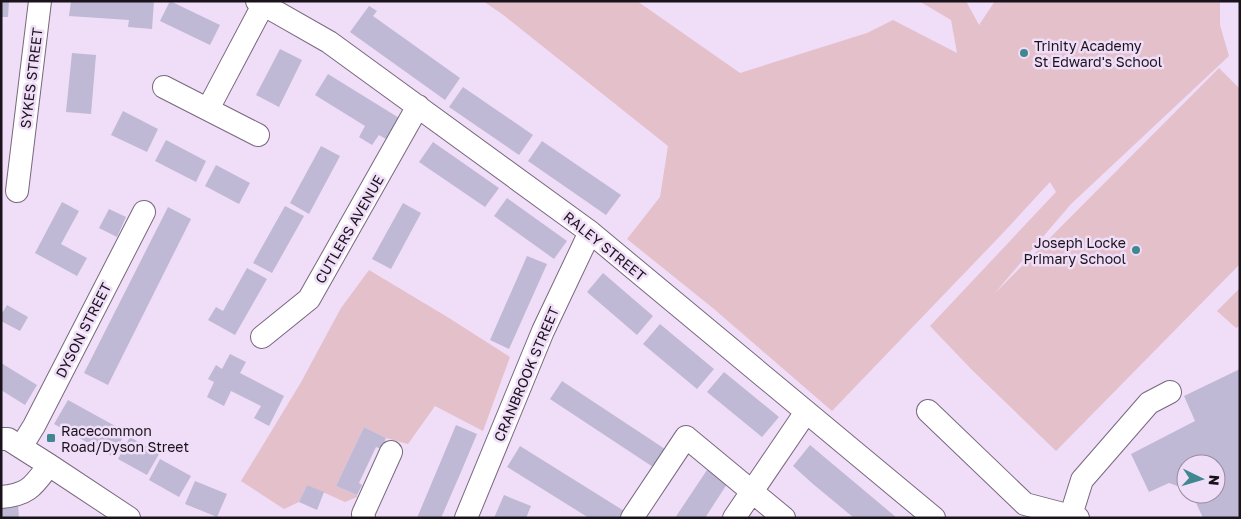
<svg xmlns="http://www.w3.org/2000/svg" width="1241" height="519" font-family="'Golos Text',sans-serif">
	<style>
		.green { fill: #e4c0ca }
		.building { fill: #bfb9d6 }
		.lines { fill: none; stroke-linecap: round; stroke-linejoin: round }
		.minor-casing { stroke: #78687e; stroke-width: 24 }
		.minor { stroke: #fff; stroke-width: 22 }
		.poi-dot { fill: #408790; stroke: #f0ddf7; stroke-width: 2 }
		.labels { text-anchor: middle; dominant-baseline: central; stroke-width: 5; stroke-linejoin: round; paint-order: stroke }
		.poi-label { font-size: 14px; fill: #1a131c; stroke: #f0ddf7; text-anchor: start }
		.street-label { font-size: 14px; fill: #1a131c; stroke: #f0ddf7 }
	</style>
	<rect width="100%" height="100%" fill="#f0ddf7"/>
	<path class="green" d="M483 1H637L740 73 867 33 893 20 957 53 951 20 919 1H966L979 25 995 1H1220V25L1229 56 1071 204 994 294 1219 68 1240 89V264L1056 451 973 371 930 326 1056 192 1050 182 1002 234 832 411 714 309 627 239 660 197 668 146 502 14Z
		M369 270 449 318 510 357 483 431 435 406 408 444 386 438 364 427 336 486 357 495V497L345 502 307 485 299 502 284 509 241 481 300 384 341 308Z
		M1240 288V326L1236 328 1217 311Z"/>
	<path class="building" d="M1 1H9L8 17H1Z
		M71 1H154L152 29 128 27 129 20 69 16Z
		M170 1 220 25 210 45 160 21Z
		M369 6 377 11 373 16 460 78 445 100 350 32Z
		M280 49 302 60 279 107 256 95Z
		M72 53 96 55 91 114 66 112Z
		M328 74 404 121 391 142 379 135 372 145 359 137 365 126 315 95Z
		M463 87 533 135 519 155 449 107Z
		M123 111 158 129 147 152 111 135Z
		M166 140 206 161 196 182 155 161Z
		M542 141 621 195 606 215 528 161Z
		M433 142 499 188 485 207 419 162Z
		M321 146 340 156 309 214 290 203Z
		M216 165 250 183 239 204 205 186Z
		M507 198 567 241 554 259 494 216Z
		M62 202 79 211 61 244 87 258 77 276 35 253Z
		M403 203 421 213 391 269 372 259Z
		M285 206 304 216 272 273 253 263Z
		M168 207 191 219 108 385 84 373Z
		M109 209 126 217 117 237 99 228Z
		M527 256 547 264 509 349 490 340Z
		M247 268 267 279 235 335 208 320 216 307 223 311Z
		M603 273 653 316 637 335 587 292Z
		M7 305 28 317 20 331 1 321V315Z
		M660 324 714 369 697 389 643 344Z
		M230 354 246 362 240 373 284 396 269 426 254 418 261 406 231 391 224 406 207 397 214 382 208 379 216 365 222 369Z
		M1 363 37 385 25 405 1 390Z
		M1240 369V515L1235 518H1203L1192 494H1216V464H1186V489L1169 483 1149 492 1131 454 1195 421 1184 396Z
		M724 372 779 417 762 437 707 392Z
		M562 381 668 451 656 469 550 399Z
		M68 400 126 432 112 456 54 424Z
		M456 425 477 434 461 472 441 518H417Z
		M364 427 386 438 381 449 376 447 359 483 362 485 357 495 336 486Z
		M130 437 159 454 147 475 118 459Z
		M810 445 872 497 897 518H854L813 484 793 466Z
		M520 446 629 514 627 518H589L507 467Z
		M160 459 191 476 179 497 149 480Z
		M709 467 729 481 705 518H675Z
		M195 481 227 494 217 517 185 504Z
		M307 485 324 492 317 510 299 502Z
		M504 495 531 506 526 518H494Z
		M18 504 19 518H1V505Z"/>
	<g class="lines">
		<defs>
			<path id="minor" d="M257 1 329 42 590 232 934 518
				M164 87 258 135
				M208 109 263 5
				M17 191 40 1
				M262 337 309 299 418 106
				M928 411 1025 504 1078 518
				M1 439H8L49 465 129 518
				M21 447 34 426 144 212
				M1 497C29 495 34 485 49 465
				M1071 515 1082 480 1149 403 1170 392
				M364 518 363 514 391 452
				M466 518 543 331 590 232
				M632 518 686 437 784 518
				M734 518 806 412"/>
		</defs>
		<use href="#minor" class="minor-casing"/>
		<use href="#minor" class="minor"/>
	</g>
	<g class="poi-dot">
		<circle cx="1024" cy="53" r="5"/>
		<circle cx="1136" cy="250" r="5"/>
		<rect x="46" y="433" width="10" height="10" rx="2.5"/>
	</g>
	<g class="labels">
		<g class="poi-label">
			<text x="1034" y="45">Trinity Academy<tspan x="1034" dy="16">St Edward's School</tspan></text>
			<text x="1126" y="242" text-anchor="end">Joseph Locke<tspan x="1126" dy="16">Primary School</tspan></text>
			<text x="61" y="430">Racecommon<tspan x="61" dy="16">Road/Dyson Street</tspan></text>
		</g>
		<g class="street-label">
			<text transform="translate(31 78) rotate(-83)">SYKES STREET</text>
			<text transform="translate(349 229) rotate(-60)">CUTLERS AVENUE</text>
			<text transform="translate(605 246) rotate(39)">RALEY STREET</text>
			<text transform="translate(83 330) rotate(-63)">DYSON STREET</text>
			<text transform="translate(526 374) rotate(-67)">CRANBROOK STREET</text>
		</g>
	</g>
	<rect width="1241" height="519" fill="none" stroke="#1a131c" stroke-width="5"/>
	<g transform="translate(1201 479) rotate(95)"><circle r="24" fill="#f0ddf7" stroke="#9a8c9f"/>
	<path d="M0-4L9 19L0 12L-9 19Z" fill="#408790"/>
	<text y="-8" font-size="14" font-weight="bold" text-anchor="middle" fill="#1a131c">N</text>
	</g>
</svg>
